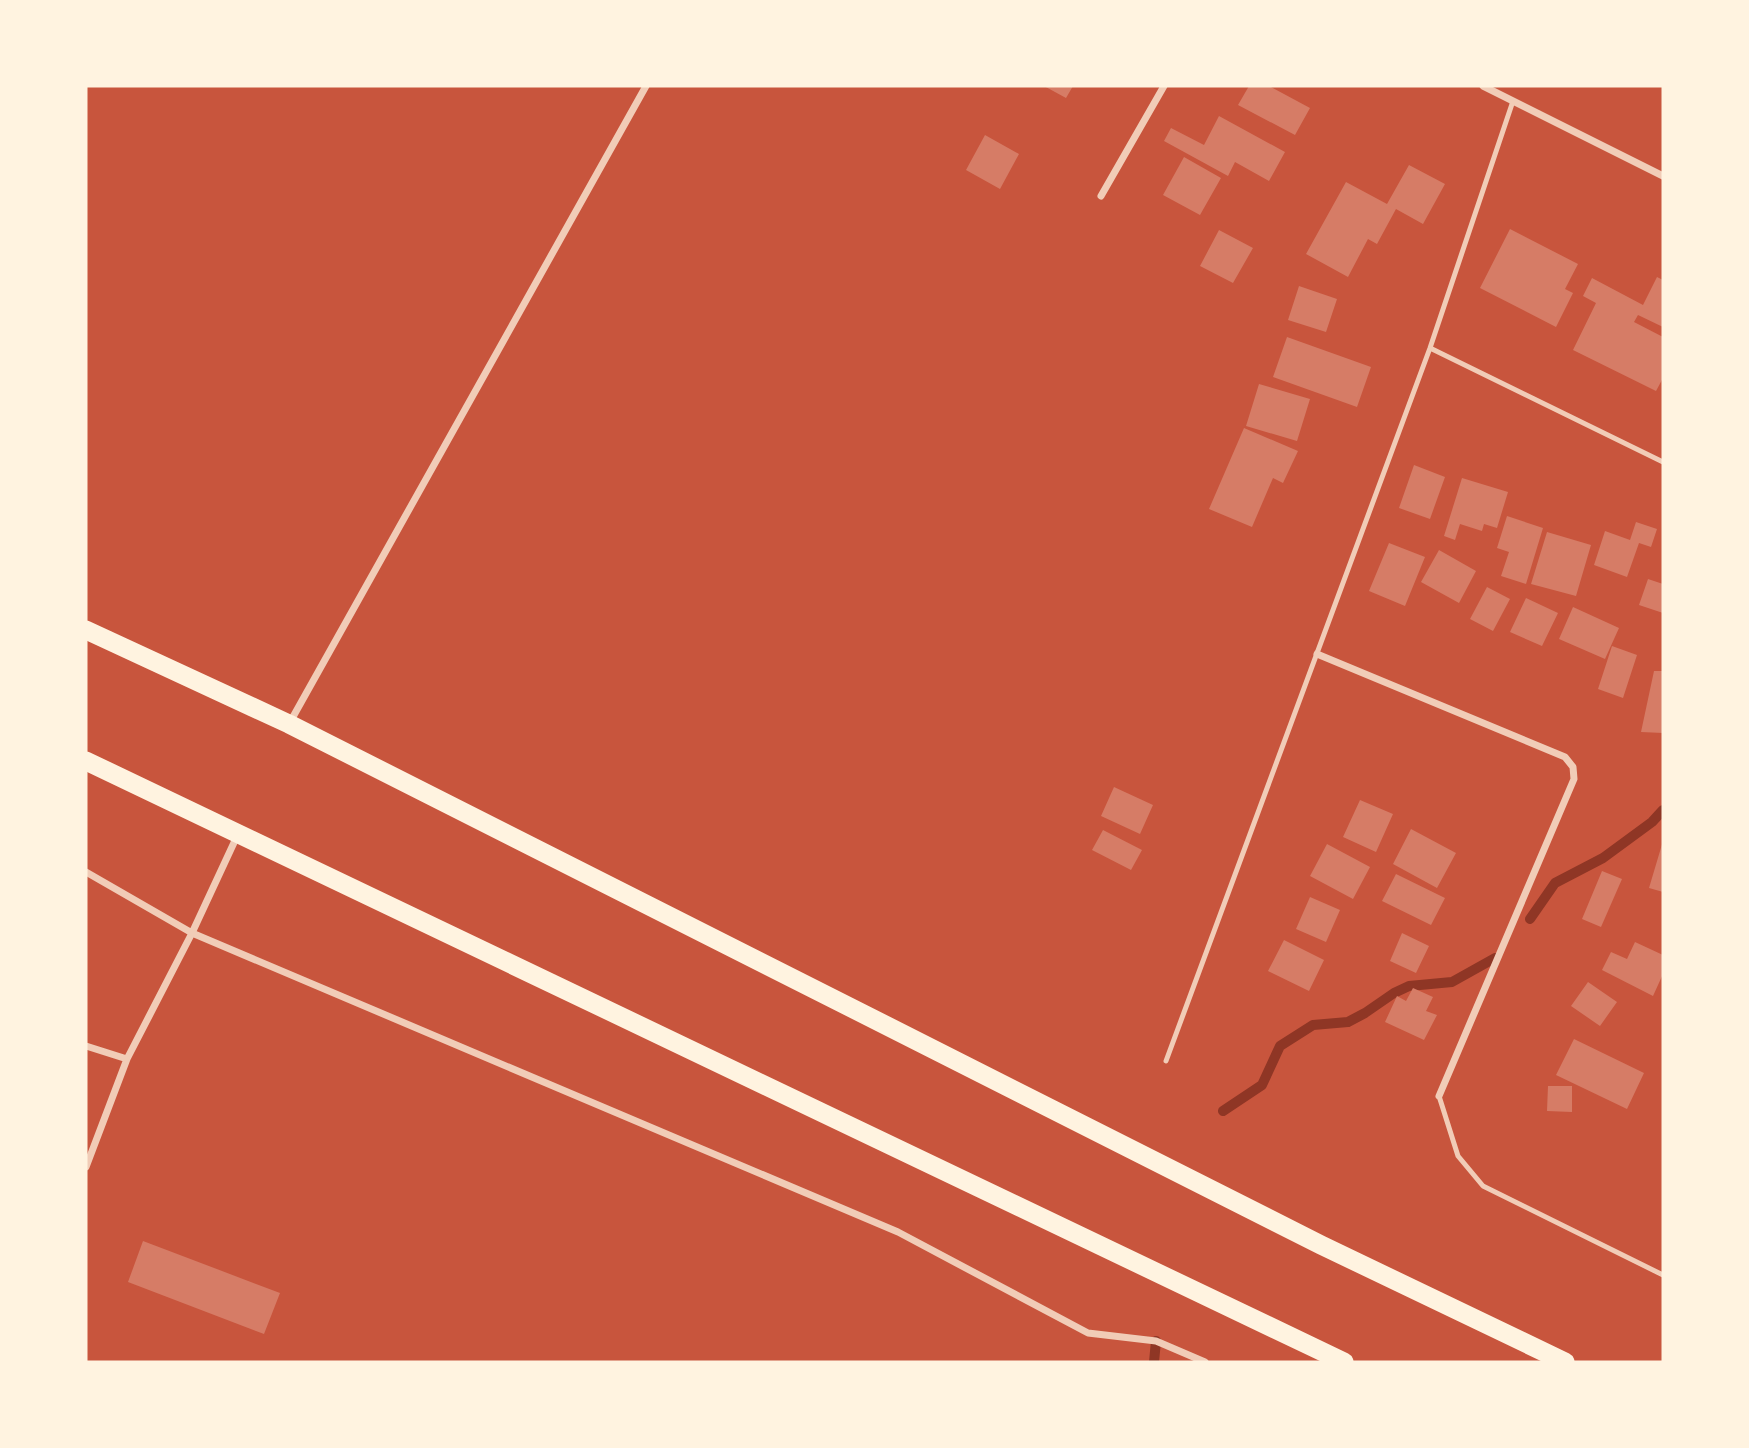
<svg xmlns="http://www.w3.org/2000/svg" width="1749" height="1448" font-family="'DejaVu Sans',sans-serif">
	<style>
		.lines { fill: none; stroke-linecap: round; stroke-linejoin: round }
		.stream { stroke: #8f3625; stroke-width: 10 }
		.building { fill: #d67c66 }
		.service { stroke: #f1ccb7; stroke-width: 5 }
		.minor { stroke: #f1ccb7; stroke-width: 7 }
		.trunk { stroke: #fff3e0; stroke-width: 19 }
	</style>
	<rect width="100%" height="100%" fill="#c8553d"/>
	<g class="lines">
		<path class="stream" d="M1530 919 1555 883 1603 858 1652 822 1663 810
			M1223 1111 1262 1085 1280 1046 1313 1025 1348 1022 1365 1013 1394 993 1409 986 1452 982 1495 958
			M1154 1362 1156 1341"/>
	</g>
	<path class="building" d="M1044 86H1073L1066 98Z
		M1249 86H1269L1310 108 1295 135 1238 105Z
		M1219 116 1285 152 1269 181 1235 162 1228 176 1164 141 1171 128 1204 145Z
		M985 135 1019 154 1000 189 966 170Z
		M1184 157 1221 178 1200 215 1163 195Z
		M1409 165 1445 184 1423 224 1396 209 1377 244 1368 239 1348 277 1306 254 1346 182 1387 204Z
		M1510 229 1578 264 1565 289 1573 293 1556 327 1480 288Z
		M1219 230 1253 248 1233 283 1200 266Z
		M1657 277 1663 280V327L1638 315 1634 322 1663 337V378L1656 391 1573 350 1596 303 1583 296 1592 278 1643 305Z
		M1299 286 1337 299 1326 332 1288 320Z
		M1287 337 1371 367 1357 407 1273 377Z
		M1259 384 1310 399 1297 441 1246 426Z
		M1244 428 1298 451 1283 483 1273 478 1252 527 1209 509Z
		M1414 465 1445 477 1430 519 1399 508Z
		M1462 478 1508 492 1497 528 1484 524 1482 531 1460 524 1455 540 1444 536Z
		M1507 516 1543 528 1526 584 1501 576 1509 552 1497 548Z
		M1636 522 1657 529 1651 547 1639 543 1627 577 1594 565 1605 531 1630 540Z
		M1547 532 1591 545 1576 596 1531 584Z
		M1389 543 1425 557 1405 606 1369 591Z
		M1439 550 1476 571 1459 603 1421 582Z
		M1648 579 1663 584V613L1639 605Z
		M1487 587 1510 599 1493 631 1470 619Z
		M1526 598 1558 613 1542 646 1510 632Z
		M1573 607 1619 628 1605 659 1559 639Z
		M1612 646 1637 655 1623 698 1598 689Z
		M1654 671H1663V733L1641 732Z
		M1114 787 1153 805 1140 834 1101 816Z
		M1360 800 1393 814 1376 852 1343 837Z
		M1411 829 1456 853 1437 888 1393 864Z
		M1103 830 1142 850 1131 870 1092 850Z
		M1663 841V892L1649 888Z
		M1327 844 1370 867 1353 899 1310 876Z
		M1602 871 1622 879 1601 927 1582 919Z
		M1396 874 1445 898 1431 925 1382 901Z
		M1310 897 1340 910 1326 942 1296 929Z
		M1402 933 1429 946 1416 973 1390 961Z
		M1284 940 1324 960 1309 991 1268 971Z
		M1635 942 1663 955V974L1653 996 1602 970 1611 952 1627 959Z
		M1588 982 1617 1002 1600 1026 1571 1006Z
		M1413 988 1433 997 1426 1011 1437 1015 1424 1040 1385 1022 1397 996 1406 1001Z
		M1574 1039 1644 1073 1627 1109 1556 1075Z
		M1548 1086H1572V1112L1547 1111Z
		M143 1241 280 1293 264 1334 128 1282Z"/>
	<g class="lines">
		<path class="service" d="M1430 348 1663 462
			M1166 1061 1430 348 1513 101
			M1439 1096 1458 1156 1483 1186 1663 1275"/>
		<path class="minor" d="M1483 86 1663 176
			M1101 196 1164 86
			M1317 654 1565 757 1573 767 1574 779 1439 1096
			M289 724 646 86
			M86 872 192 933 898 1232 1088 1333 1156 1341 1205 1362
			M86 1046 127 1059
			M86 1167 127 1059 192 933 238 834"/>
		<path class="trunk" d="M86 630 289 724 1321 1245 1565 1362
			M86 761 1344 1362"/>
	</g>
	<rect width="1749" height="1448" fill="none" stroke="#fff3e0" stroke-width="175"/>
</svg>
